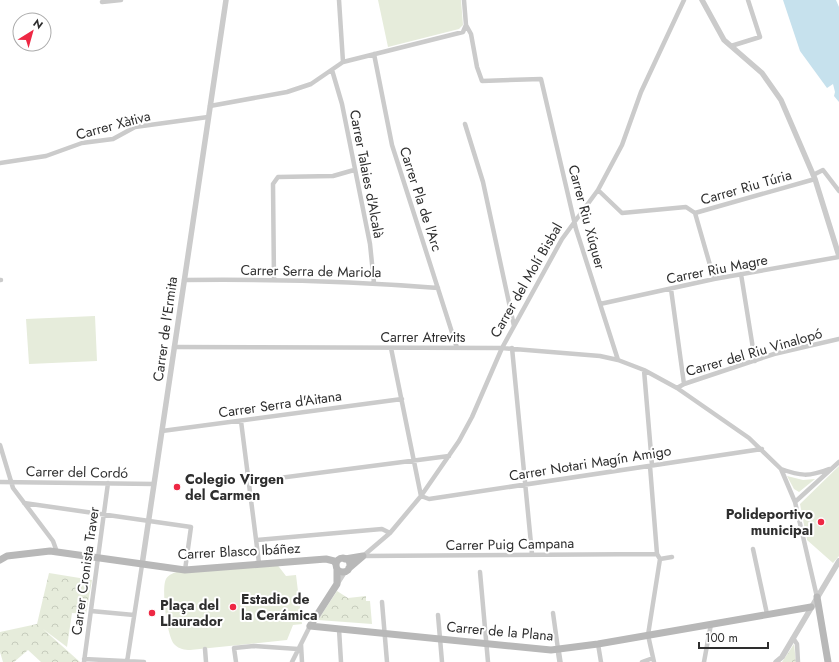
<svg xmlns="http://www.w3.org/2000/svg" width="839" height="662" font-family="Jost,sans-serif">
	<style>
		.grass { fill: #e6ecdb }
		.forest { fill: url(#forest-crowns) }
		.water { fill: #c6e1ed }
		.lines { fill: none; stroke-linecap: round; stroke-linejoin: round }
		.minor { stroke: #cbcbcb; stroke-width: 4.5 }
		.tertiary { stroke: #cbcbcb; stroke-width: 5.5 }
		.secondary { stroke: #b8b8b8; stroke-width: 7 }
		.poi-dot { fill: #ee2844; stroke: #fff; stroke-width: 1.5 }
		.labels { text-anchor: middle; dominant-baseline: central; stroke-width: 4; stroke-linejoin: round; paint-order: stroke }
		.street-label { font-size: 14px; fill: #2e2e2e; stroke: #fff }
		.poi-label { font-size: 14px; font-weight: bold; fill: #2e2e2e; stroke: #fff; text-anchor: start }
	</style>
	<defs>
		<pattern id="forest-crowns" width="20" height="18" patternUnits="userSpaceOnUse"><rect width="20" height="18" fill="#e6ecdb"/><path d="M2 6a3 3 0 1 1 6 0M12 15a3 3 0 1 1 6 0" fill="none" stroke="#c6cbbc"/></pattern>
	</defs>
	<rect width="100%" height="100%" fill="#fff"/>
	<path class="grass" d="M378 0H461L463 25 459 29 388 47Z
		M95 316 97 361 29 364 26 319Z
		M839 466V556L833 563 807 540 800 504Z
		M787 476 803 480 815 479 799 492 794 489Z
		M276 563 286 576 296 575 302 624 293 625 287 640 190 650C185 650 179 649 175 645 167 639 161 588 166 579 169 574 174 573 179 571Z"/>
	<path class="forest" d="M49 573 92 580 86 614 72 613 67 647 43 629 80 662H41L28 650 14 662H3L0 652V632L37 624Z
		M337 591 348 598 366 596V601H370L372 624 318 620Z
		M794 644 796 662H782Z"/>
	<path class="water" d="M783 0H836L839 7V102L834 96 835 92 833 84 827 88 800 51Z"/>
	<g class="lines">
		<path class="minor" d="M339 0 343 62
			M464 0 466 25 471 34 477 67 482 81 541 79 576 229 618 360
			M102 2 121 0
			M731 46 760 37 748 0
			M374 54 392 145 457 348
			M332 70 342 104 370 244 374 283
			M210 106 287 92 311 84 343 62 463 32 466 25
			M465 124 483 182 514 326
			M0 163 46 156 82 143 113 139 135 127 208 117
			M813 175 823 170 839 191
			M598 190 622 213 686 207 695 213 815 179
			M695 213 714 279
			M741 274 755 361
			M0 280H1
			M184 280C269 279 353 281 438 288
			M274 280 273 184 278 177 333 176 354 170
			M671 289 684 384
			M600 304 714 279 839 257
			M174 347 502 348 600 356 618 360 644 370 677 388 749 438 781 469 795 502 817 597
			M391 348 421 496 429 499 762 449
			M512 348 532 554
			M644 370 652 465
			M677 388 684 384 774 354 839 339
			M241 421 259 563
			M162 431 402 399
			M0 445 13 488 53 541 57 552
			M650 466 657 554 660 559 648 635 654 662
			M781 469C800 476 809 477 829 469
			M0 482 154 484
			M248 482 449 456
			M795 502 839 462
			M24 503 191 527 185 570
			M257 540 382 529 390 533
			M753 549 767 614
			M363 556 390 533 421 496 459 441 472 417 502 348 562 239 598 190 622 145 641 92 684 0
			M363 556 657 554
			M660 559 672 557
			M480 572 488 662
			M338 583 345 572
			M382 602 387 662
			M91 611 134 615
			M553 613 558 649
			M438 615 442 662
			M339 629 341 662
			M793 638 797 644 798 662
			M301 644 302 662
			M598 644 601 662
			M205 649 206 662
			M84 659 144 662
			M84 662 108 483
			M127 662 142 565
			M236 662 234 648 254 646 298 649
			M292 662 310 626
			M642 662 653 658
			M704 662 711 624"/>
		<path class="tertiary" d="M702 0 724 40 762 73 781 100 815 179 839 256
			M142 565 226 0
			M558 649 560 662
			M776 662 782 657 839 561"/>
		<path class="secondary" d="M336 565a7 7 0 1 1 14 0a7 7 0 1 1-14 0Z
			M345 559 363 556 349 568
			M0 560 7 556 50 551 185 570 326 559 334 561 336 564
			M337 569V584L310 626 551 650 598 644 811 607
			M817 597 828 662"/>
	</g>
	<g class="poi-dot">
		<circle cx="177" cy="487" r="4"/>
		<circle cx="821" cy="522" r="4"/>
		<circle cx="233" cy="607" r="4"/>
		<circle cx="152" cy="613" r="4"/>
	</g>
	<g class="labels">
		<g class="street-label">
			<text transform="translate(113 125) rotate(-15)">Carrer Xàtiva</text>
			<text transform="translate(367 174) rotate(79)">Carrer Talaies d'Alcalà</text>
			<text transform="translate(746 187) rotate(-16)">Carrer Riu Túria</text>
			<text transform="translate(421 199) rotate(72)">Carrer Pla de l'Arc</text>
			<text transform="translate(587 217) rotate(75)">Carrer Riu Xúquer</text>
			<text transform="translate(717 269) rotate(-11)">Carrer Riu Magre</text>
			<text transform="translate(311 271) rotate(1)">Carrer Serra de Mariola</text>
			<text transform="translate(526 280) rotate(-60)">Carrer del Molí Bisbal</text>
			<text transform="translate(165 329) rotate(-82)">Carrer de l'Ermita</text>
			<text x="423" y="337">Carrer Atrevits</text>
			<text transform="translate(754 352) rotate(-16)">Carrer del Riu Vinalopó</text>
			<text transform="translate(280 404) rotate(-8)">Carrer Serra d'Aitana</text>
			<text transform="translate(590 463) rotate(-9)">Carrer Notari Magín Amigo</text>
			<text transform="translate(77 472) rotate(1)">Carrer del Cordó</text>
			<text transform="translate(510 544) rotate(-1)">Carrer Puig Campana</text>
			<text transform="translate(239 551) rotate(-3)">Carrer Blasco Ibáñez</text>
			<text transform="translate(85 571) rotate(-82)">Carrer Cronista Traver</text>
			<text transform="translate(500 631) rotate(5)">Carrer de la Plana</text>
		</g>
		<g class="poi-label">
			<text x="185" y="479">Colegio Virgen<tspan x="185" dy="16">del Carmen</tspan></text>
			<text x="813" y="514" text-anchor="end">Polideportivo<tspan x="813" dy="16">municipal</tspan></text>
			<text x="241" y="599">Estadio de<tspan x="241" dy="16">la Cerámica</tspan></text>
			<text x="160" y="605">Plaça del<tspan x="160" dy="16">Llaurador</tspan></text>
		</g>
	</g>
	<g transform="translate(32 32) rotate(37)"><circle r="19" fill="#ffffff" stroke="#ababab"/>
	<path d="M0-3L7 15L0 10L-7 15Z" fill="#ee2844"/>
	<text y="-6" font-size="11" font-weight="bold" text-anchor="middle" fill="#2e2e2e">N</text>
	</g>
	<path d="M699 642v6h69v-6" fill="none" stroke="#2e2e2e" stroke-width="2"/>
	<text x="705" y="642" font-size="12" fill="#2e2e2e" stroke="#ffffff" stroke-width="3" paint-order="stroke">100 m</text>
</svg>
